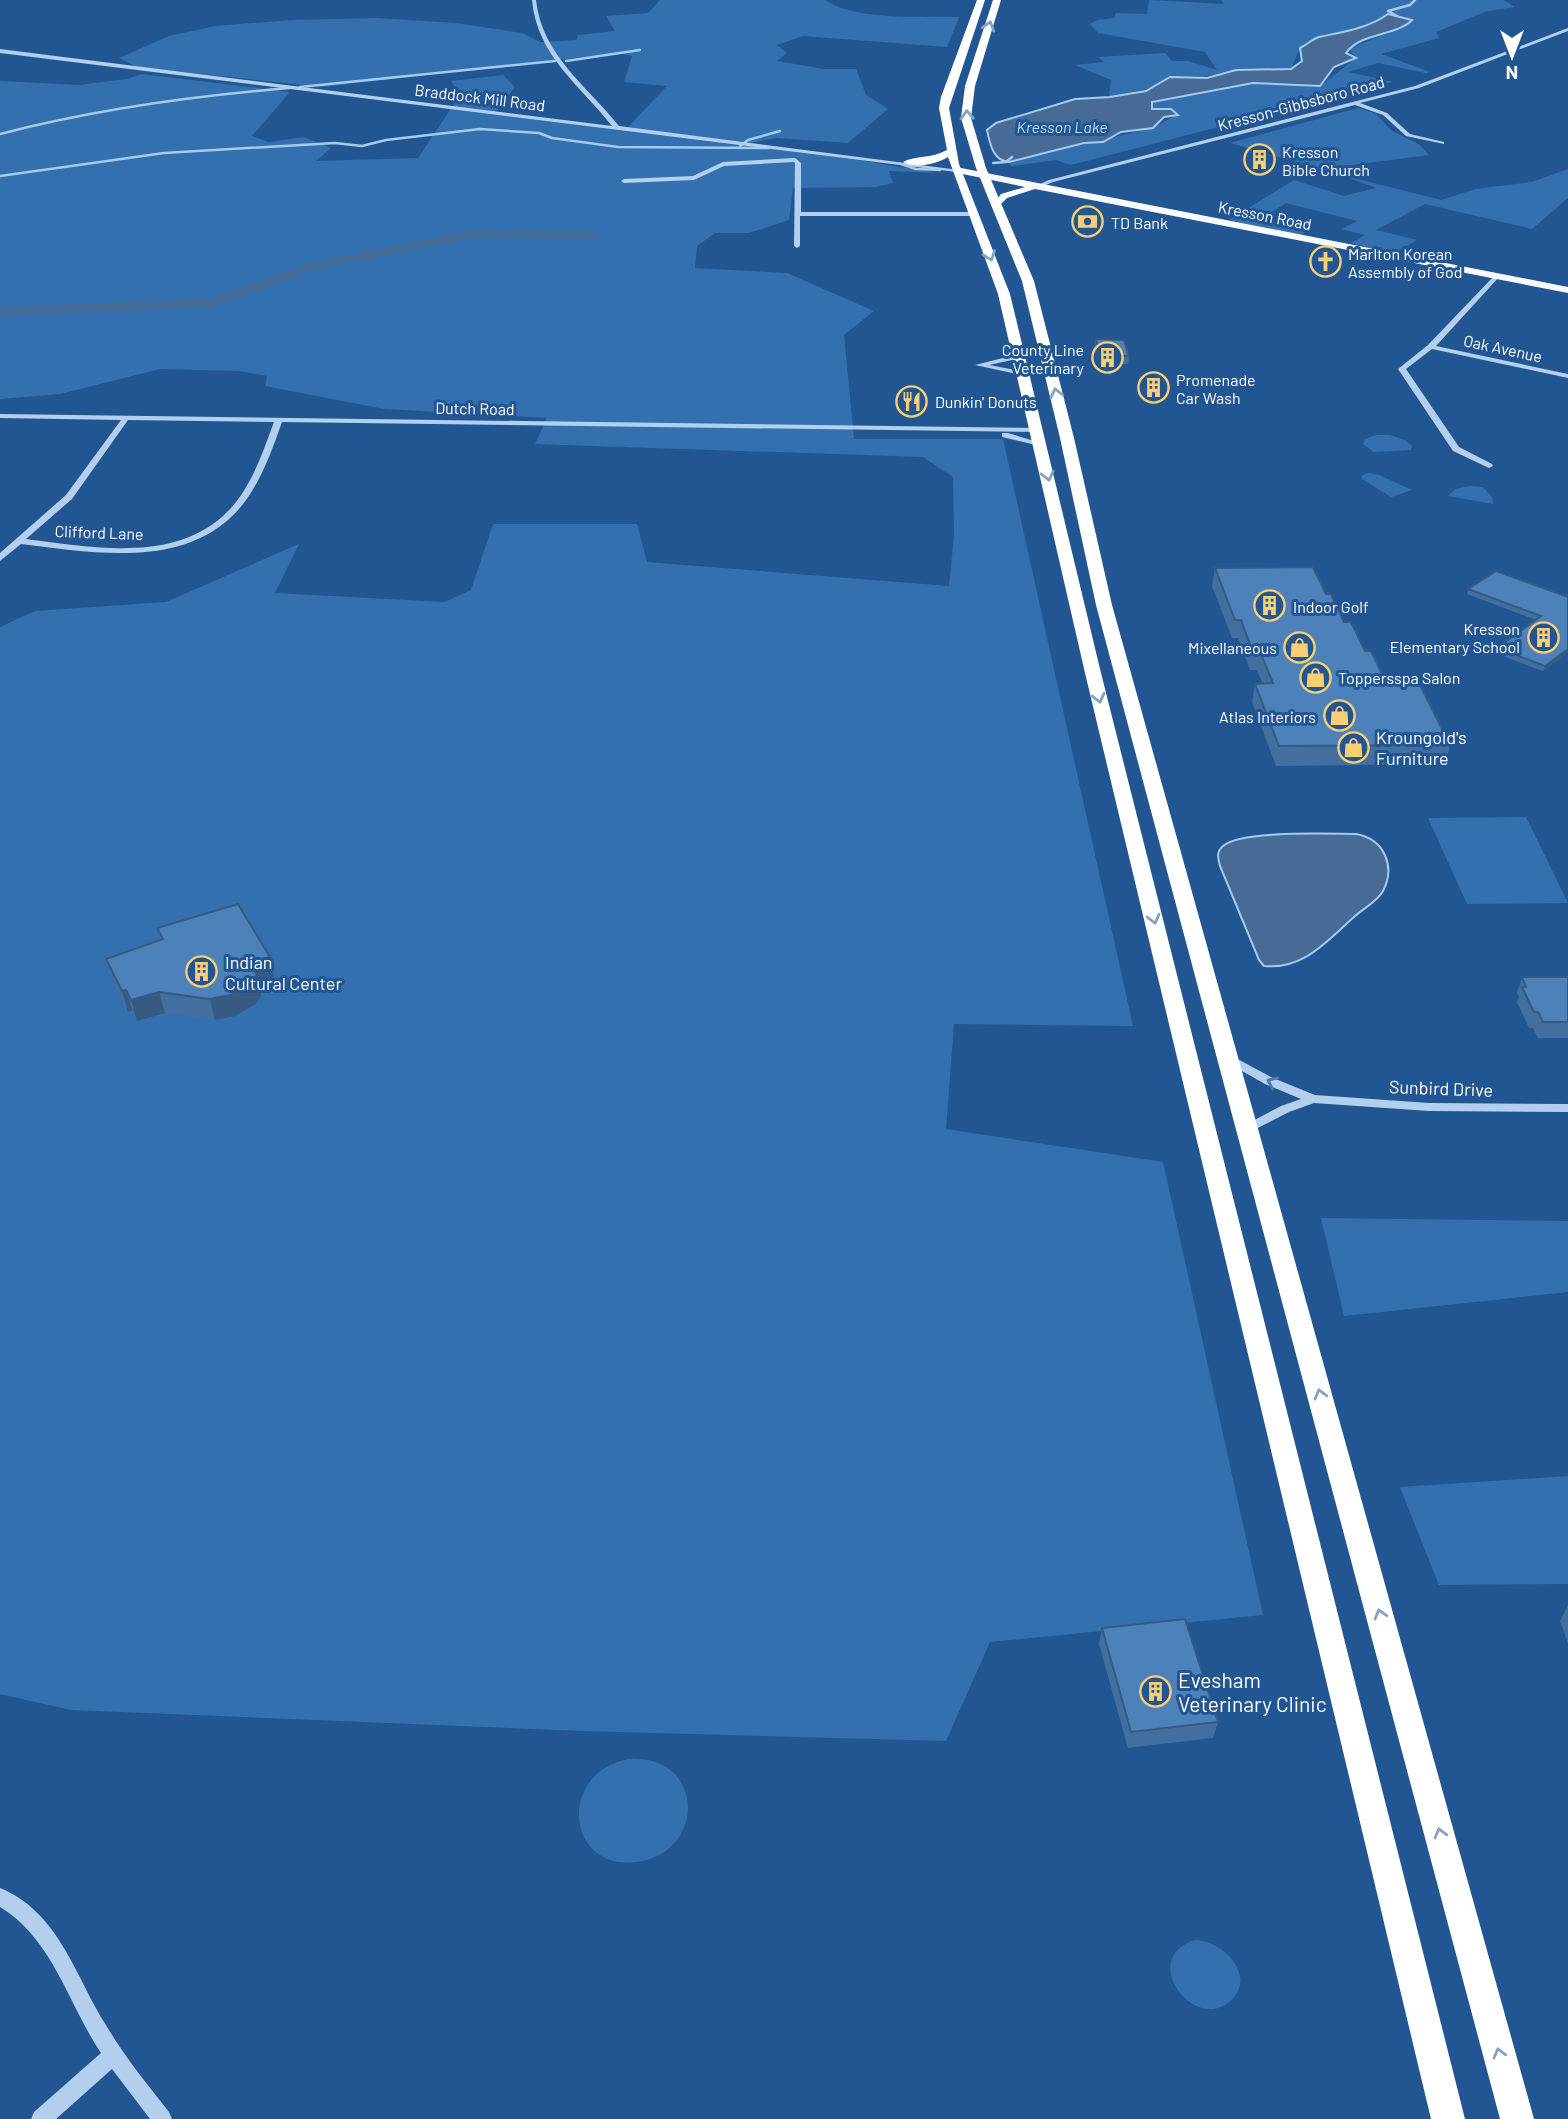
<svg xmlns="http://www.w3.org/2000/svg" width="1568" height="2119" font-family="Barlow,sans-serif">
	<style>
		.green { fill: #3470af }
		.water { fill: #466b96; stroke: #a6caee; stroke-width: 2 }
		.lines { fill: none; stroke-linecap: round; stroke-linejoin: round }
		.stream { stroke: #a6caee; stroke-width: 2.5 }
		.canal { fill: #466b96; fill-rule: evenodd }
		.minor { fill: #b2cfed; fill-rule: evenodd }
		.major { fill: #f9fbff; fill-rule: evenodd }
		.highway { fill: #fff; fill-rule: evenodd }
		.wall { fill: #426fa0 }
		.shaded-wall { fill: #365a82 }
		.building { fill: #4d81ba; stroke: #365a82; stroke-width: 2 }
		.oneway { stroke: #85a2c3 }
		.oneway2 { stroke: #4c7aad }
		.labels { text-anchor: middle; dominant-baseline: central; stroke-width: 6; stroke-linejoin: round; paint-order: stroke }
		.far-street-label { font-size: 16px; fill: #fff; stroke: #215692 }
		.far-water-label { font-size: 16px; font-style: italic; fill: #bfd9f4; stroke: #215692 }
		.far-poi-label { font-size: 16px; fill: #fff; stroke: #215692; text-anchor: start }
		.poi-label { font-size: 18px; fill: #fff; stroke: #215692; text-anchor: start }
		.street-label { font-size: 18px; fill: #fff; stroke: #215692 }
		.near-poi-label { font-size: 21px; fill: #fff; stroke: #215692; text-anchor: start }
	</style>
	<rect width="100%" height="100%" fill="#215692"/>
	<path class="green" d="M660 0H825C856 21 921 16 959 17L947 47 803 36 777 45 787 53 777 61 824 69H856L866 95 888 109 848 143 776 138 751 143 938 173 889 171 893 183 876 187 793 188 789 220 749 233H715L697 246 695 268 787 273 874 311 844 335 854 439H1003L1133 1026 954 1024 946 1129 1163 1162 1263 1615 990 1642 946 1741 582 1731 71 1710 0 1694V627L35 611 166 602 299 544 275 593 445 602 471 590 493 524H637L647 562 949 586 954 536 953 477 923 457 535 444 547 418 384 409 265 386 267 376 239 371 160 369 60 394 0 399V81L78 85 127 79 142 74 290 92 252 136 269 142 303 137 331 148 316 161 418 158 460 95 451 81 503 75 515 87 496 112 626 129 667 86 624 82 632 56 618 53 322 87 137 67 119 58 169 36 215 26 293 20 376 18 456 23 522 33 540 42 576 40 578 35 615 31 606 16 648 13Z
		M1149 0 1224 4 1221 0H1503L1515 7 1487 11 1436 32 1439 38 1381 54 1430 72 1426 73 1378 63 1348 72 1393 82 1071 165 1056 160 1012 166 1007 162 1153 128 1178 114 1171 109H1152L1153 102 1253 83 1320 86 1356 58 1349 49 1409 24 1387 14 1373 25 1324 36 1300 48 1291 69 1236 70 1109 97 1111 80 1075 65 1104 62 1098 57 1165 53 1172 61H1188L1217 70 1205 52 1098 33 1090 24 1098 20 1114 18 1116 13 1147 14Z
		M1358 108 1375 113 1391 130 1420 145 1429 155 1321 169 1230 143Z
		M1568 169V198L1532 229 1425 204 1376 230 1417 240 1393 254 1351 243 1365 235 1342 229 1357 221 1286 203 1262 218 1310 229 1300 236 1229 220 1294 180 1344 196 1376 188 1338 174 1441 200 1476 189 1532 182Z
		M1390 435 1405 440 1412 446 1411 450 1374 452 1363 444 1365 439 1376 435Z
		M1368 473 1379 475 1412 490 1391 497 1362 479 1361 476Z
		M1470 486 1483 487 1492 497 1493 504 1448 496 1455 489Z
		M1526 817 1568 903 1467 904 1428 818Z
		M1321 1218 1568 1221V1292L1344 1316Z
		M1568 1476V1584L1439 1585 1400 1487Z
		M628 1759C705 1753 708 1853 636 1862 566 1871 557 1773 628 1759Z
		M1195 1940C1223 1940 1259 1977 1229 2002 1193 2032 1138 1958 1195 1940Z"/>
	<path class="water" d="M1388 14 1412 20C1397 36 1361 32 1346 53L1356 58 1334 67 1320 86 1253 83 1152 102V109H1171L1178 115 1164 117 1153 128 1121 132 1103 142 1084 143 1009 162C993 161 990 144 987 130L996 123 1075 99 1110 97 1146 91 1170 77 1207 78 1236 70 1291 69 1302 61 1300 48C1307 45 1312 39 1319 37 1343 32 1369 28 1388 14Z
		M1356 834C1384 839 1396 866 1383 891 1378 901 1364 908 1355 916 1328 940 1304 970 1264 966L1259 960 1220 866C1218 858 1216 852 1223 846 1241 830 1330 834 1356 834Z"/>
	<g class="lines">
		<path class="stream" d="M1397 16 1388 11 1410 5 1415 0
			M566 61 640 50
			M300 87 555 61
			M0 134C96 109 191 96 290 88
			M740 146 748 140 780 131
			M993 163 1006 162 1012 157
			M901 164 916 169 940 170
			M0 176 164 153 335 143 362 146 386 140 480 129 539 133 552 138 618 147 769 148"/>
		<path class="canal" d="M475 231 592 232 597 235 592 238 475 237 318 268 213 306 0 316V308L212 299 311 263Z"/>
		<path class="minor" d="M532 0H536C542 55 586 85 619 126L959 170 956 172 0 53V49L612 126C580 85 537 56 532 0Z
			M1568 28V31L1419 88 1360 103 1387 113 1410 134 1444 142V144L1406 136 1383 115 1355 105 1053 182 1036 189 1033 187 1049 180 1415 86Z
			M795 158 801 163V212H974L977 214 974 216H800V246L797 248 794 246 795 163 794 162 724 166 694 180 624 183 621 181 624 179 693 176 723 162Z
			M1495 275 1500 276 1436 346 1568 374V378L1432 349 1406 369 1459 447 1492 464 1493 466 1489 468 1453 451 1398 369 1428 345Z
			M1019 354H1022V358L989 365 1026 372V376L975 365Z
			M0 414 1037 428 1041 430 1037 432 282 422C270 456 256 496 228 520 173 568 88 552 21 544L0 561V553L66 495 121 420 0 418ZM128 420 274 422C262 454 250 492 223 516 171 563 89 547 26 539L72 499Z
			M1002 433H1008L1044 444 1040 446 1002 437Z
			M1230 1055 1273 1078 1315 1095 1429 1103 1568 1104V1112L1429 1111 1314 1103 1289 1112 1248 1133 1243 1132 1242 1129 1243 1126 1281 1106 1301 1099 1265 1084 1226 1062 1224 1059Z
			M0 1888C59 1912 75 1976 106 2025 124 2056 147 2084 169 2112L172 2119H150L112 2069 56 2119H31L34 2112 101 2053C68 2004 53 1939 0 1907Z"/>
		<path class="major" d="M956 167 1568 287V293L1035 189 1007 198 997 208 993 205 1001 194 1025 187 953 172Z"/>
		<path class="highway" d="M977 0H985L949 108 959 164 1010 294 1101 673 1465 2119H1431L1085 673 998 294 948 157C937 164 914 169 903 162 916 155 931 159 947 150L939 108 941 97Z
			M993 0H1001L975 86 971 118 986 168 1034 281 1074 438 1112 605 1534 2119H1500L1096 605 1060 438 1022 281 976 168 961 118 965 86Z"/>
	</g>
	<path class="wall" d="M1096 339 1129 356 1128 364H1099L1095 347Z
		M1215 568 1326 594 1385 680 1450 745 1445 764 1276 766 1252 702 1255 684H1263L1257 670H1250L1238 638H1232L1212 586Z
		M1468 589 1568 597V653L1543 671 1495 653 1497 648 1536 620 1467 594Z
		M157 928 274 978 259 983 261 996 256 1004 235 1016 215 1020 165 1013 137 1021 132 1011 128 1012 112 980 106 959 160 940Z
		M1522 977H1568V1038H1538L1533 1028H1529L1517 1002 1519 997 1517 993Z
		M1568 1605V1643L1560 1621Z
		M1102 1628 1218 1722 1213 1738 1128 1748 1099 1644Z"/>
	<path class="shaded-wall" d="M1568 649V653L1543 671 1545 666Z
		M270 957 274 978 259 983 261 996 256 1004 235 1016 215 1020 210 999 250 964Z
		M126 990 132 1011 128 1012 122 991Z
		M159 992 165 1013 137 1021 131 1000Z"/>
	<path class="building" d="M1096 339 1124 340 1129 356 1100 355Z
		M1313 567 1326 594H1331L1344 622H1351L1365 651H1371L1385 680 1417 679 1450 745 1279 746 1255 684 1273 683 1260 652H1253L1241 620H1235L1215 568Z
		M1496 571 1568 597V649L1545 666 1497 648 1541 616 1468 589Z
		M238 904 270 957 250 964 257 975 251 983 230 995 210 999 159 992 131 1000 126 990 122 991 106 959 163 939 157 928Z
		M1522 977H1568V1022H1543L1538 1012H1534L1522 987H1526Z
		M1185 1619 1218 1722 1131 1732 1102 1628Z"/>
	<defs><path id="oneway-chevron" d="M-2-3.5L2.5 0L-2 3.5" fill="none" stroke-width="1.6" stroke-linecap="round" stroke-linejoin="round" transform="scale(1.75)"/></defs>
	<g class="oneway">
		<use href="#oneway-chevron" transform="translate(989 26) rotate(-73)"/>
		<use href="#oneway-chevron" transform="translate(967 115) rotate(-93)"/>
		<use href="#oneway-chevron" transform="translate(990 256) rotate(70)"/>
		<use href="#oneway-chevron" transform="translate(1056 393) rotate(-103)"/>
		<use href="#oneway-chevron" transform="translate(1048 476) rotate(77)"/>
		<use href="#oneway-chevron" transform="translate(1099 698) rotate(76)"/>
		<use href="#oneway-chevron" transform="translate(1154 919) rotate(76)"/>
		<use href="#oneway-chevron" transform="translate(1320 1394) rotate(-105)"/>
		<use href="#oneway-chevron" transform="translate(1380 1614) rotate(-106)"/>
		<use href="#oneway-chevron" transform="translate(1440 1833) rotate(-105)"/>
		<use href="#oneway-chevron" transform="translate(1499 2053) rotate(-105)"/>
	</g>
	<use class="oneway2" href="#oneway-chevron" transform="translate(1272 1082) rotate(-156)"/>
	<defs>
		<symbol id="building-ring" viewBox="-11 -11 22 22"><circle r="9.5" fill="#215692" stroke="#facf74" stroke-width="1.5"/><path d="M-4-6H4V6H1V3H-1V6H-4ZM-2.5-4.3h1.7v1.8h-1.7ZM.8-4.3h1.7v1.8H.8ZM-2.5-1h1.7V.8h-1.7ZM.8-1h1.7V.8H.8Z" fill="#facf74"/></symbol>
		<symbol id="bank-ring" viewBox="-11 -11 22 22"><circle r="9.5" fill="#215692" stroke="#facf74" stroke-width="1.5"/><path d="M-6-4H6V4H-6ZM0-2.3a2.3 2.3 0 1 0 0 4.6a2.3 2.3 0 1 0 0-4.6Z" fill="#facf74"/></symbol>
		<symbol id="church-ring" viewBox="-11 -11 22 22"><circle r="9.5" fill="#215692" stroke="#facf74" stroke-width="1.5"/><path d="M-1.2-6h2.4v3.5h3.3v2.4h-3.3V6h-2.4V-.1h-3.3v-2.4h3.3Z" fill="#facf74"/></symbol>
		<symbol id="restaurant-ring" viewBox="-11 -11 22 22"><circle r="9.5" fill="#215692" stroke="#facf74" stroke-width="1.5"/><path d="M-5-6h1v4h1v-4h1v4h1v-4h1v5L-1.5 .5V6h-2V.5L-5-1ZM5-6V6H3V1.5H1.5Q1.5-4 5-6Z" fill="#facf74"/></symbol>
		<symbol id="shop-ring" viewBox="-11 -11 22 22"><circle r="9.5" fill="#215692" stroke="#facf74" stroke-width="1.5"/><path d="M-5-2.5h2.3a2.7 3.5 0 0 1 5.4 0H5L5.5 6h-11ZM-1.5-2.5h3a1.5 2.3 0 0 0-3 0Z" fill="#facf74"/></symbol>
	</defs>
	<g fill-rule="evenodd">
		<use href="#building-ring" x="1242" y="142" width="35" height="35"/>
		<use href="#bank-ring" x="1070" y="204" width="35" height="35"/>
		<use href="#church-ring" x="1308" y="244" width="35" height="35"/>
		<use href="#building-ring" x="1090" y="340" width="35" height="35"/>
		<use href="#building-ring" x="1136" y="370" width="35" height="35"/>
		<use href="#restaurant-ring" x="894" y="384" width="35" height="35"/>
		<use href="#building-ring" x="1252" y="588" width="35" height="35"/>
		<use href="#building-ring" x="1526" y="620" width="35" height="35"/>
		<use href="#shop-ring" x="1282" y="630" width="35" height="35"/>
		<use href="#shop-ring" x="1298" y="660" width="35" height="35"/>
		<use href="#shop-ring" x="1322" y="698" width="35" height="35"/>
		<use href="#shop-ring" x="1336" y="730" width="35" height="35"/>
		<use href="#building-ring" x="184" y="954" width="35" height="35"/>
		<use href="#building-ring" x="1138" y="1674" width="35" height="35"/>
	</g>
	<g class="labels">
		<g class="far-street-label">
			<text transform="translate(480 97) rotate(7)">Braddock Mill Road</text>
			<text transform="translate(1301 103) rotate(-15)">Kresson-Gibbsboro Road</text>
			<text transform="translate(1265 215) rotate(11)">Kresson Road</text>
			<text transform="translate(1503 348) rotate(12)">Oak Avenue</text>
			<text transform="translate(475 408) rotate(1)">Dutch Road</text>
			<text transform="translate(99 532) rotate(2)">Clifford Lane</text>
		</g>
		<g class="far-water-label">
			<text x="1062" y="126">Kresson Lake</text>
		</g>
		<g class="far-poi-label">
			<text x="1282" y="151">Kresson<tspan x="1282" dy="18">Bible Church</tspan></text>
			<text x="1111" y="222">TD Bank</text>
			<text x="1348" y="253">Marlton Korean<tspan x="1348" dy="18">Assembly of God</tspan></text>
			<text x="1084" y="349" text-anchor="end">County Line<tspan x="1084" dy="18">Veterinary</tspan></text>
			<text x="1176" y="379">Promenade<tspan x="1176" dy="18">Car Wash</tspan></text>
			<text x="935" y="401">Dunkin' Donuts</text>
			<text x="1293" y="606">Indoor Golf</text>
			<text x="1520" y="628" text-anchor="end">Kresson<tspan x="1520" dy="18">Elementary School</tspan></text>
			<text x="1277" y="647" text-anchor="end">Mixellaneous</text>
			<text x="1338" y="677">Toppersspa Salon</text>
			<text x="1316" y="716" text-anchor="end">Atlas Interiors</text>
		</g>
		<g class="poi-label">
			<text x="1376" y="737">Kroungold's<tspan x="1376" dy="21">Furniture</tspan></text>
			<text x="225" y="962">Indian<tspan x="225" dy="21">Cultural Center</tspan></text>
		</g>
		<g class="street-label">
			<text transform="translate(1441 1088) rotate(2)">Sunbird Drive</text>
		</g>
		<g class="near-poi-label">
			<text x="1178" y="1679">Evesham<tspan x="1178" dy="24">Veterinary Clinic</tspan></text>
		</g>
	</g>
	<g transform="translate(1512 56) rotate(180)" stroke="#215692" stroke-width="5" paint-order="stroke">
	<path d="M0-5L12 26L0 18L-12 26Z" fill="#ffffff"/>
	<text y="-10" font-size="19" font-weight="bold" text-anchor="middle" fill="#ffffff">N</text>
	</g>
</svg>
